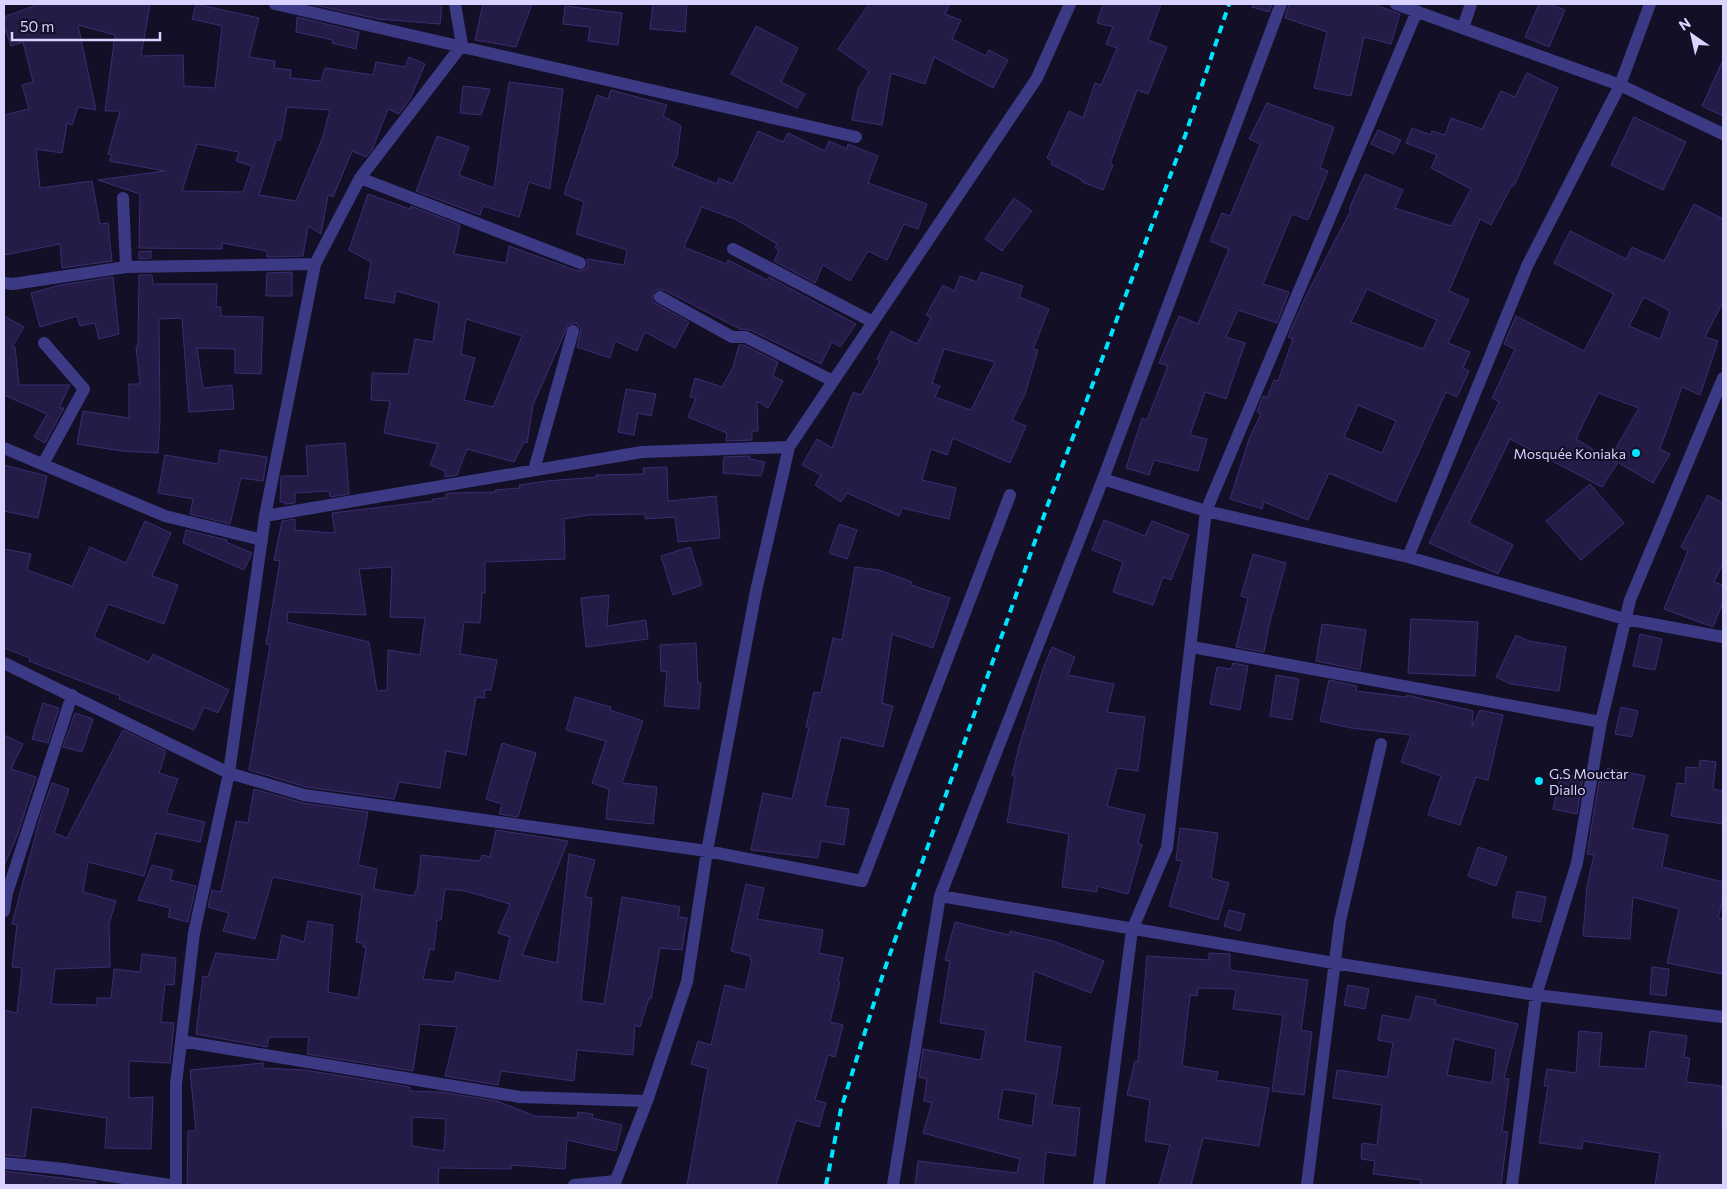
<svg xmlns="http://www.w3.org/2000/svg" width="1727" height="1189" font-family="Commissioner,sans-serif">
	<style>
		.building { fill: #241b47; stroke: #3b2d73; fill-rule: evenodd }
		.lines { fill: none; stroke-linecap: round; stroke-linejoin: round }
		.minor { stroke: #3d3a85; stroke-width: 12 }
		.rail { stroke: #00e5ff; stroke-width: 4; stroke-dasharray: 8 6; stroke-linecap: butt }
		.poi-dot { fill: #00e5ff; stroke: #130f26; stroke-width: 2 }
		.labels { text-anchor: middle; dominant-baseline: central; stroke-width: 4; stroke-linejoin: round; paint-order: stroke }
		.poi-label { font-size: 14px; fill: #d9d4ff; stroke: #130f26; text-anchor: end }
	</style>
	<rect width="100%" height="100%" fill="#130f26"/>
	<path class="building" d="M39 4H150L141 56 183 55 184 86 215 88 222 26 192 19 196 4 259 18 249 57 275 61 274 68 291 70 290 78 321 81 325 68 373 75 376 62 405 67 409 57 425 64 410 99 399 114 388 109 372 150 366 157 352 151 333 197 328 195 321 234 308 226 303 256 267 257V251L222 243V249L139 248 140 194 98 180 165 171 109 161 112 155 108 154 120 111H105L115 35 78 25 96 110 78 107 72 125 67 123 62 153 36 149 40 188 92 181 100 224 108 223 112 261 62 268 60 244 4 255V115L29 109 22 85 33 82 23 42 11 46 4 25V17ZM287 107 330 110 322 139 296 201 259 195 276 140H281ZM197 144 239 152 236 161 252 166 243 192 182 191Z
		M310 4H442L440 24 378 19Z
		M483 4H532L516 47 475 40Z
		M653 4H687L685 32 650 29Z
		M869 4H950L945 14 961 20 952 39 986 56 989 50 1008 60 993 88 934 57 925 84 891 73 882 125 852 120 858 89 869 71 838 49Z
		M1103 4H1161L1148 40 1167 47 1148 94 1137 90 1110 164 1113 165 1103 190 1082 182V180L1051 164 1052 161 1047 158 1069 111 1083 118 1095 83 1101 85 1117 48 1106 44 1113 27 1097 23Z
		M1253 4H1272L1269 12 1252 7Z
		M1289 4H1373L1400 14 1391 44 1364 37 1351 96 1314 88 1327 32 1285 18Z
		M1539 4H1550L1565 10 1549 47 1525 37Z
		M565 6 622 13 618 45 588 41 590 27 563 24Z
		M297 17 359 32 356 49 332 43 333 40 296 32Z
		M756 26 798 48 781 82 805 94 797 108 731 74Z
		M1723 60V116L1702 106Z
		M1527 73 1558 88 1514 186 1512 185 1491 225 1480 219 1449 291 1469 300 1448 343 1470 352 1463 368 1469 371 1457 397 1446 392 1396 502 1329 473 1308 520 1264 502 1262 509 1230 499 1249 439 1261 414 1257 412 1263 396 1267 398 1274 380 1278 381 1293 339 1288 337 1305 298 1351 210 1349 209 1365 174 1403 190 1395 208 1451 226 1471 189 1431 168 1437 155 1406 143 1412 128 1431 135 1432 131 1445 135 1451 118 1482 129 1501 91 1515 97ZM1367 289 1437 320 1423 349 1351 322ZM1358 405 1396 421 1382 453 1344 437Z
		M509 82 563 89 550 189 529 182 519 217 483 206 480 215 416 191 437 136 469 147 459 175 494 188Z
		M463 86 490 89 481 115 460 113Z
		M611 90 667 105 663 116 681 126 677 157 672 166 717 184 719 178 733 184 758 131 783 142 788 133 825 151 829 141 847 149 848 144 878 156 868 183 927 204 918 229 904 224 887 260 868 251 850 281 823 265 815 283 774 261 779 250 775 248 777 244 735 219 702 207 684 247 726 264 728 260 767 280 769 277 856 324 840 347 832 342 821 364 750 330 740 329 664 290H656L653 294V302L689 322 675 348 645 332 637 351 615 341 610 358 577 347 581 329 576 323 568 325 533 405 527 443 524 442 514 462 467 449 457 475 445 477V471L430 465 438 444 384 433 390 401 371 400 372 373 408 374 415 339 433 342 439 303 396 291 394 303 365 298 371 262 349 250 368 194 410 209 411 206 460 225 454 254 506 263 509 246 578 271 585 269 588 265 587 259 624 265 627 250 576 234 584 202 564 194 597 95 608 99ZM466 319 522 336 493 407 464 400 475 358 461 354Z
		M1267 103 1334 127 1320 168 1328 171 1308 220 1292 214 1263 284 1289 292 1277 323 1238 310 1226 337 1245 343 1226 399 1205 392 1190 435 1207 439 1198 471 1154 460 1149 475 1126 468 1142 418 1147 420 1168 366 1159 363 1179 316 1198 324 1229 249 1210 241 1222 213 1230 216 1260 144 1249 139Z
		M1634 117 1686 142 1663 190 1611 165Z
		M1378 130 1401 140 1394 154 1371 144Z
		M1014 198 1032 211 1002 251 985 239Z
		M1694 204 1723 219V302L1705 337 1718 341 1700 395 1682 387 1660 449 1670 454 1653 483 1610 458 1639 408 1598 393 1576 439 1617 464 1602 487 1510 439 1469 523 1513 545 1498 574 1429 543 1499 402 1492 398 1515 349 1504 344 1516 316 1584 351 1614 294 1554 263 1570 231 1626 259 1632 247 1664 261ZM1644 297 1670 311 1660 339 1629 326Z
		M151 251V258L139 259V252Z
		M292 272V296H266L267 273Z
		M981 272 1023 286 1019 297 1049 309 1033 349 1038 350 1025 394 1012 420 1026 426 1010 463 953 438 947 455 931 449 922 480 956 488 949 519 902 508 899 516 847 493 841 502 815 485 821 475 802 465 817 439 832 448 853 392 861 395 880 361 877 359 891 331 917 344 931 318 926 315 943 285 954 291 960 276 977 282ZM944 349 995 362 971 410 935 397 940 386 932 383Z
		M139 275H152L153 284H217L216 307H221V316L263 317 261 374 235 373V349L197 348 203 388 232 385 234 409 189 412 182 318 159 319 160 420 158 453 122 451 77 444 83 411 129 418V384H140L136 346H138Z
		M113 277 119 334 99 339 95 323 80 326 77 316 40 327 31 293 61 285Z
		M4 316 24 327 12 347H15L19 385H70L59 408H64L45 443 34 437 47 414 4 395Z
		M739 345H744L778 362 773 376 783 381 768 408 757 401 758 431H752V440L726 441 727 433 688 417 696 398 690 397 695 378 722 387 733 367Z
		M626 389 656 394 651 416 638 413 634 435 618 432Z
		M345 443 349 494 330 497 329 491 295 493V503L285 504V502H280L281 476H308L306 446Z
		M220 450 267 457 263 481 241 478 230 524 190 514 193 499 158 493 165 455 218 464Z
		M750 456V459L765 462 761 476 723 473 724 457Z
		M4 465 47 476 38 518 4 511Z
		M667 467 668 501 716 496 720 538 678 542 675 517 645 519V514L589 515 564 519 565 559 485 562V593H482L480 623 464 622 460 654 497 660 491 690H485L484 698 476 697 466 755 446 751 440 788 399 782 394 799 306 787 249 770 270 645 266 644 280 561 274 560 282 521 295 519V530L335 533 332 513 433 501 432 499 446 498V494L451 493 496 492 495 490 520 488 519 485 547 481 597 477 596 475 644 474 643 468ZM392 567 390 617 425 618 420 655 388 650 387 690 377 691 369 642 287 622 288 612 366 615 359 569Z
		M1590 484 1624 523 1581 560 1546 521Z
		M1708 495 1723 503V563L1714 582 1723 585V602L1713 627 1664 609 1688 551 1681 547Z
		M1104 520 1145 536 1152 521 1189 535 1171 580 1163 577 1153 605 1113 592 1123 562 1092 550Z
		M145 521 171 533 152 576 178 585 164 624 108 604 94 637 149 662 153 654 229 690 218 713 204 707 194 730 119 699 120 696 29 661 30 658 4 648V549L31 554 27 570 72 586 90 547 126 563Z
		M839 524 857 530 847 559 829 553Z
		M186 530 227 540 226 542 252 553 244 570 183 543Z
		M690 547 702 585 673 595 661 556Z
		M1253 554 1286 563 1269 625 1264 652 1236 647 1248 598 1241 596Z
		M855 567 879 570 912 582 911 585 950 598 933 648 892 634 882 703 893 706 883 747 841 737 825 806 849 809 844 845 821 841 818 858 751 850 763 793 792 799 809 727H806L814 692 821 693 833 638 842 640Z
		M609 595 607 626 646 620 648 639 586 647 581 598Z
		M1411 619 1478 622 1475 676 1408 673Z
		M1322 624 1366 630 1360 670 1316 661Z
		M1640 634 1662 639 1655 670 1633 666Z
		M1516 635 1529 641 1566 647 1559 691 1511 684 1496 677Z
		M696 643 698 683H701L699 709 664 706 667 671 661 672 660 645Z
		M1052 647 1075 657 1068 675 1114 684 1107 712 1145 717 1138 771 1117 768 1107 806 1145 815 1138 843 1142 845 1128 894 1097 886V892L1062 887 1069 834 1007 822 1015 776H1012L1019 746 1043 669Z
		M1233 663 1248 666 1240 710 1210 704 1217 667 1231 669Z
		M1276 675 1299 679 1292 720 1270 716Z
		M1329 680 1357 686 1356 691 1406 697 1407 695 1473 711 1472 727 1480 710 1503 715 1488 780 1476 777 1460 825 1428 815 1441 776 1401 762 1411 735 1351 728 1320 721Z
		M575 697 611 707 610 710 643 721 622 783 657 787 653 824 606 819 609 789 592 783 606 741 566 730Z
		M43 703 59 708 48 743 32 739Z
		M1621 707 1638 711 1632 737 1615 734Z
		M75 713 93 719 82 752 63 747Z
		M123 730 166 751 159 773 178 779 166 813 205 822 200 842 156 833 144 876 88 862 83 892 116 901 109 924 110 967 55 969 51 1004 97 1005V998H111L114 969 140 972 142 954 176 958 174 985 165 984 161 1022 174 1023 170 1063 129 1061V1098L153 1097 151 1149 105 1148 107 1118 32 1107 25 1157 4 1155V1010L17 1013 22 968 12 967 17 925 12 924 41 814 52 783 69 789 54 833 67 838Z
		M4 735 23 744 11 769 36 777 17 836 4 866Z
		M502 743 536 753 518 817 499 814 502 804 486 799Z
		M1700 760 1716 762 1713 789 1723 791V824L1671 816 1677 783 1685 784 1686 767 1699 768Z
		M1608 768 1645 776 1632 828 1668 835 1662 867 1723 882V899L1718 918 1723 919V974L1667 963 1679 909 1633 897 1630 939 1583 936 1587 886 1594 855 1587 854 1599 781 1604 783Z
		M1561 773 1583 778 1577 814 1553 809Z
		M254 789 303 803 368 812 358 865 377 869 374 889 414 896 415 891H417L421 855 480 861 482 855 490 857 496 830 568 841 522 955 557 963 569 854 595 860 585 897 592 898 581 1001 604 1004 622 897 680 907 678 917 687 918 682 950 660 948 651 999 649 998 640 1027 635 1025 633 1055 577 1050 574 1081 501 1071 498 1085 445 1076 457 1027 420 1024 413 1071 307 1054 309 1037H269L267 1047 196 1034 203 976 208 977 216 953 277 960 282 935 304 942 308 921 333 925 328 992 358 998 366 947H363V943L356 942 362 895 273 877 255 939 223 931 229 913 208 907 212 890 221 892 236 821 248 823ZM445 889 465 891 510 904 498 933 510 937 499 981 456 972 454 982 423 979 430 949 434 950 437 920H441Z
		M1180 828 1218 833 1211 878 1229 883 1218 920 1169 906 1182 861 1176 860Z
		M1478 847 1507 857 1496 886 1468 876Z
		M152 865 173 870 170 880 196 886 188 922 168 917 170 908 138 900Z
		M746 884 764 888 757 919 823 930 819 953 843 958 838 981 840 982 830 1022 843 1025 835 1057 828 1055 815 1100 826 1103 819 1127 796 1120 776 1185H687L708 1069 691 1064 698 1041 711 1045 725 985 745 990 752 960H750V956L731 951Z
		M1517 891 1546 897 1541 922 1512 917Z
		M1229 910 1245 914 1240 931 1224 926Z
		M955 922 1009 935 1010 931 1053 941 1104 961 1091 993 1034 971 1025 1041 1061 1047 1052 1105 1080 1108 1075 1156 1046 1152 1043 1185H915L918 1161 1017 1173 1020 1159 923 1133 932 1103 924 1101 927 1079 919 1077 923 1049 981 1060 986 1030 940 1023 950 961 945 960ZM1003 1089 1036 1094 1032 1126 998 1119Z
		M1209 953 1230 954V970L1308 980 1301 1030 1312 1032 1304 1095 1272 1091 1283 1015 1233 1009 1236 989 1198 988 1197 996 1190 995 1182 1066 1218 1072 1216 1080 1269 1088 1259 1146 1203 1138 1191 1185H1159L1170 1145 1145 1141 1150 1100 1127 1095 1135 1061 1138 1062 1147 956 1209 960Z
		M1652 967 1669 969 1666 996 1650 994Z
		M1348 985 1369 989 1365 1009 1344 1005Z
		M1416 996 1436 1000 1435 1004 1518 1024 1504 1078 1509 1079 1502 1131 1508 1132 1501 1185H1420L1421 1180 1373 1174 1375 1161 1361 1159 1362 1143 1377 1145 1382 1105 1333 1098 1337 1070 1387 1077 1393 1043 1378 1040 1382 1015 1410 1020ZM1454 1039 1496 1049 1492 1083 1447 1075Z
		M1579 1031 1602 1033 1599 1066 1645 1069 1650 1031 1687 1036 1684 1057 1690 1058 1686 1082 1722 1086 1723 1185H1655L1660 1153 1583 1141 1582 1149 1539 1143 1548 1086H1544L1547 1069 1576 1073Z
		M262 1063H264L262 1068 305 1070 410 1087V1091L441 1092 497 1101 535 1116 577 1118 578 1112 593 1114 592 1118 622 1125 616 1151 567 1140 565 1169 511 1165V1169L439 1168 438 1185H187L188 1131H196L190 1070ZM412 1117 446 1119 444 1151 412 1146Z
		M4 1171 96 1182V1185H4Z"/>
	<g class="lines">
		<path class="minor" d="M275 4 856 137
			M1396 4 1620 85 1723 134
			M1463 28 1471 4
			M360 178 580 263
			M123 198 126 267
			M733 249 873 322
			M4 283 13 284 126 267 315 264
			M660 297 732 337H746L833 381
			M4 448 165 516 262 540
			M43 464 84 389 44 343
			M534 470 573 331
			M1103 479 1206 511 1408 557 1625 619 1723 637
			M265 516 642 452 789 447
			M1408 557 1527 266 1620 85 1650 4
			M1192 647 1601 722
			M4 663 229 773 304 795 707 851 862 881 1010 495
			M940 896 1334 963 1536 995 1723 1017
			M4 911 7 893 72 695
			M181 1041 520 1097 647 1101
			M4 1163 64 1169 170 1185
			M176 1185V1084L194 933 229 773 265 516 315 264 360 178 462 45 455 4
			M574 1185 616 1181
			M614 1185 647 1101 687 982 707 851 756 591 789 447 1037 78 1070 4
			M893 1185 940 896 1103 479 1281 4
			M1099 1185 1132 930 1167 848 1206 511 1417 11
			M1307 1185 1340 921 1381 744
			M1512 1185 1536 995 1577 863 1601 722 1630 600 1723 378"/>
		<path class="rail" d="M826 1185 841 1109 883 974 1047 507 1185 136 1229 4"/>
	</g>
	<g class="poi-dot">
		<circle cx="1636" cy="453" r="5"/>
		<circle cx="1539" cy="781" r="5"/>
	</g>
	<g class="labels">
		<g class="poi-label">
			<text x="1626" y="453">Mosquée Koniaka</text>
			<text x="1549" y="773" text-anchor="start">G.S Mouctar<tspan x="1549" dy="16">Diallo</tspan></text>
		</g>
	</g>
	<rect width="1727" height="1189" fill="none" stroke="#d9d4ff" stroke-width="10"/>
	<g transform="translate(1692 35) rotate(326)" stroke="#130f26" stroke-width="4" paint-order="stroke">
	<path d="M0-4L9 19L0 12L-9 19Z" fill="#d9d4ff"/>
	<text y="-8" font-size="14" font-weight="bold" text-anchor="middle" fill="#d9d4ff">N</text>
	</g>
	<path d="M12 32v8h148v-8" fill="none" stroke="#d9d4ff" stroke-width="2.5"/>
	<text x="20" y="32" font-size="15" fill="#d9d4ff" stroke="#130f26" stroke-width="4" paint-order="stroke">50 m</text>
</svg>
